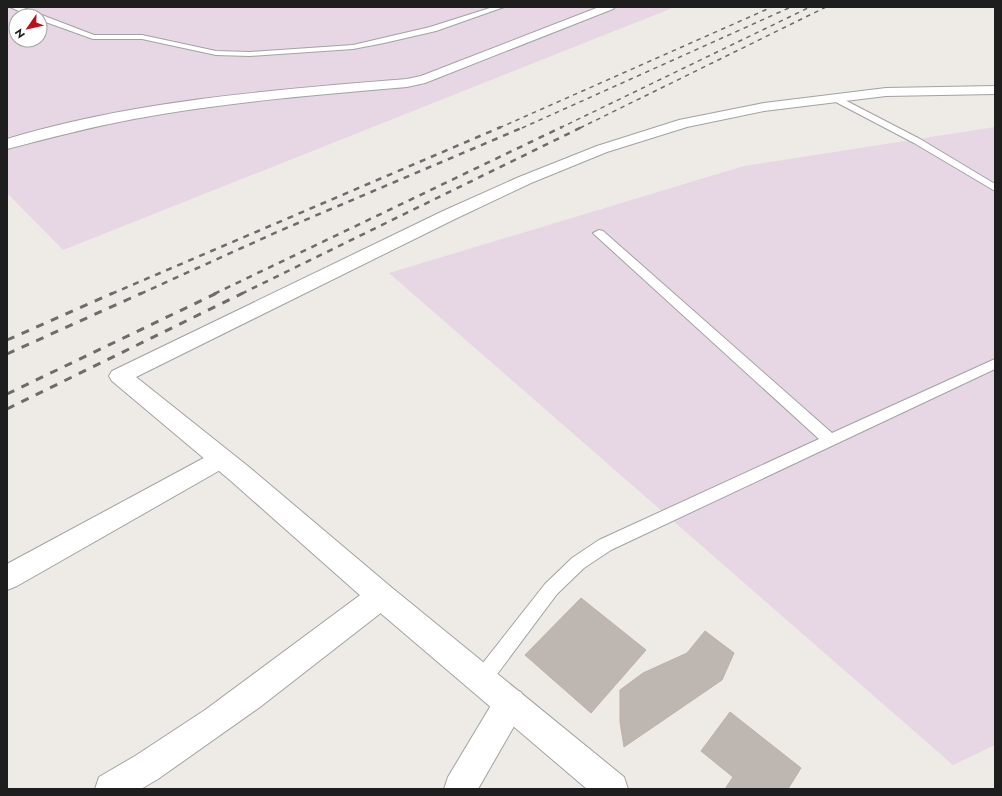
<svg xmlns="http://www.w3.org/2000/svg" width="1002" height="796" font-family="Jost,sans-serif">
	<style>
		.industrial { fill: #e7d7e5; fill-rule: evenodd }
		.building { fill: #beb6b1; stroke: #bfb1a8 }
		.lines { fill: none; stroke-linecap: round; stroke-linejoin: round }
		.service-casing { stroke: #a2a2a2; stroke-width: 2 }
		.minor-casing { stroke: #a2a2a2; stroke-width: 2 }
		.tertiary-casing { stroke: #a2a2a2; stroke-width: 2 }
		.service { fill: #fff; fill-rule: evenodd }
		.minor { fill: #fff; fill-rule: evenodd }
		.tertiary { fill: #fff; fill-rule: evenodd }
		.rail-far2 { stroke: #6c6c6c; stroke-width: 1.5; stroke-dasharray: 4.5 4.5; stroke-linecap: butt }
		.rail-far1 { stroke: #6c6c6c; stroke-width: 2.5; stroke-dasharray: 6 6; stroke-linecap: butt }
		.rail { stroke: #6c6c6c; stroke-width: 3; stroke-dasharray: 8 8; stroke-linecap: butt }
	</style>
	<rect width="100%" height="100%" fill="#eeeae5"/>
	<path class="industrial" d="M7 7H675L63 250 7 193ZM16 16H40V40H16Z
		M995 127V745L953 765 389 273 744 166Z"/>
	<path class="building" d="M581 598 646 650 591 713 525 655Z
		M705 631 734 653 722 680 624 747 620 722V690L643 673 687 653Z
		M730 712 801 768 788 789H725L733 777 701 751Z"/>
	<g class="lines">
		<defs>
			<path id="service" d="M10 7H21L94 35H142L216 51 250 52 353 45 430 27 493 7H504L436 31 384 43 353 49 250 56 216 55 142 39H93L40 20V16H30Z
				M835 95 920 139 995 184V191L914 143 832 100 831 98Z
				M599 230 603 231 832 433 995 359V369L611 550 584 568 557 594 489 685 482 688 475 685 473 679 475 673 545 584 572 558 599 540 819 439 595 235 593 233Z"/>
			<path id="minor" d="M599 7H615L613 9 425 83 407 87C316 95 224 102 134 119 91 127 49 138 7 149V139C136 100 273 90 407 79L421 76Z
				M221 450 229 453 233 459 229 465 17 586 7 590V564L213 453Z
				M381 584 391 587 395 596 391 605 260 707 158 779 141 789H95L99 777 135 756 205 710 371 587Z
				M510 688 521 692 525 703 521 714 478 789H444L448 777 499 692Z"/>
			<path id="tertiary" d="M995 86V94L886 96 764 111 687 127 607 152 531 183 455 219 136 377 249 467 391 587 624 777 628 789H587L371 605 231 481 112 381 109 376 112 371 443 211 519 177 597 146 679 120 764 103 886 88Z"/>
		</defs>
		<use href="#service" class="service-casing"/>
		<use href="#minor" class="minor-casing"/>
		<use href="#tertiary" class="tertiary-casing"/>
		<use href="#service" class="service"/>
		<use href="#minor" class="minor"/>
		<use href="#tertiary" class="tertiary"/>
		<path class="rail-far2" d="M499 128 772 7
			M522 128 791 7
			M560 128 810 7
			M580 128 826 7"/>
		<path class="rail-far1" d="M111 294 501 127
			M140 294 277 232 524 127
			M214 294 562 127
			M241 294 582 127"/>
		<path class="rail" d="M7 340 113 293
			M7 354 142 293
			M7 394 217 293
			M7 409 243 293"/>
	</g>
	<rect width="1002" height="796" fill="none" stroke="#1e1e1e" stroke-width="16"/>
	<g transform="translate(28 28) rotate(236)"><circle r="19" fill="#ffffff" stroke="#a5a5a5"/>
	<path d="M0-3L7 15L0 10L-7 15Z" fill="#be0e19"/>
	<text y="-6" font-size="11" font-weight="bold" text-anchor="middle" fill="#1e1e1e">N</text>
	</g>
</svg>
